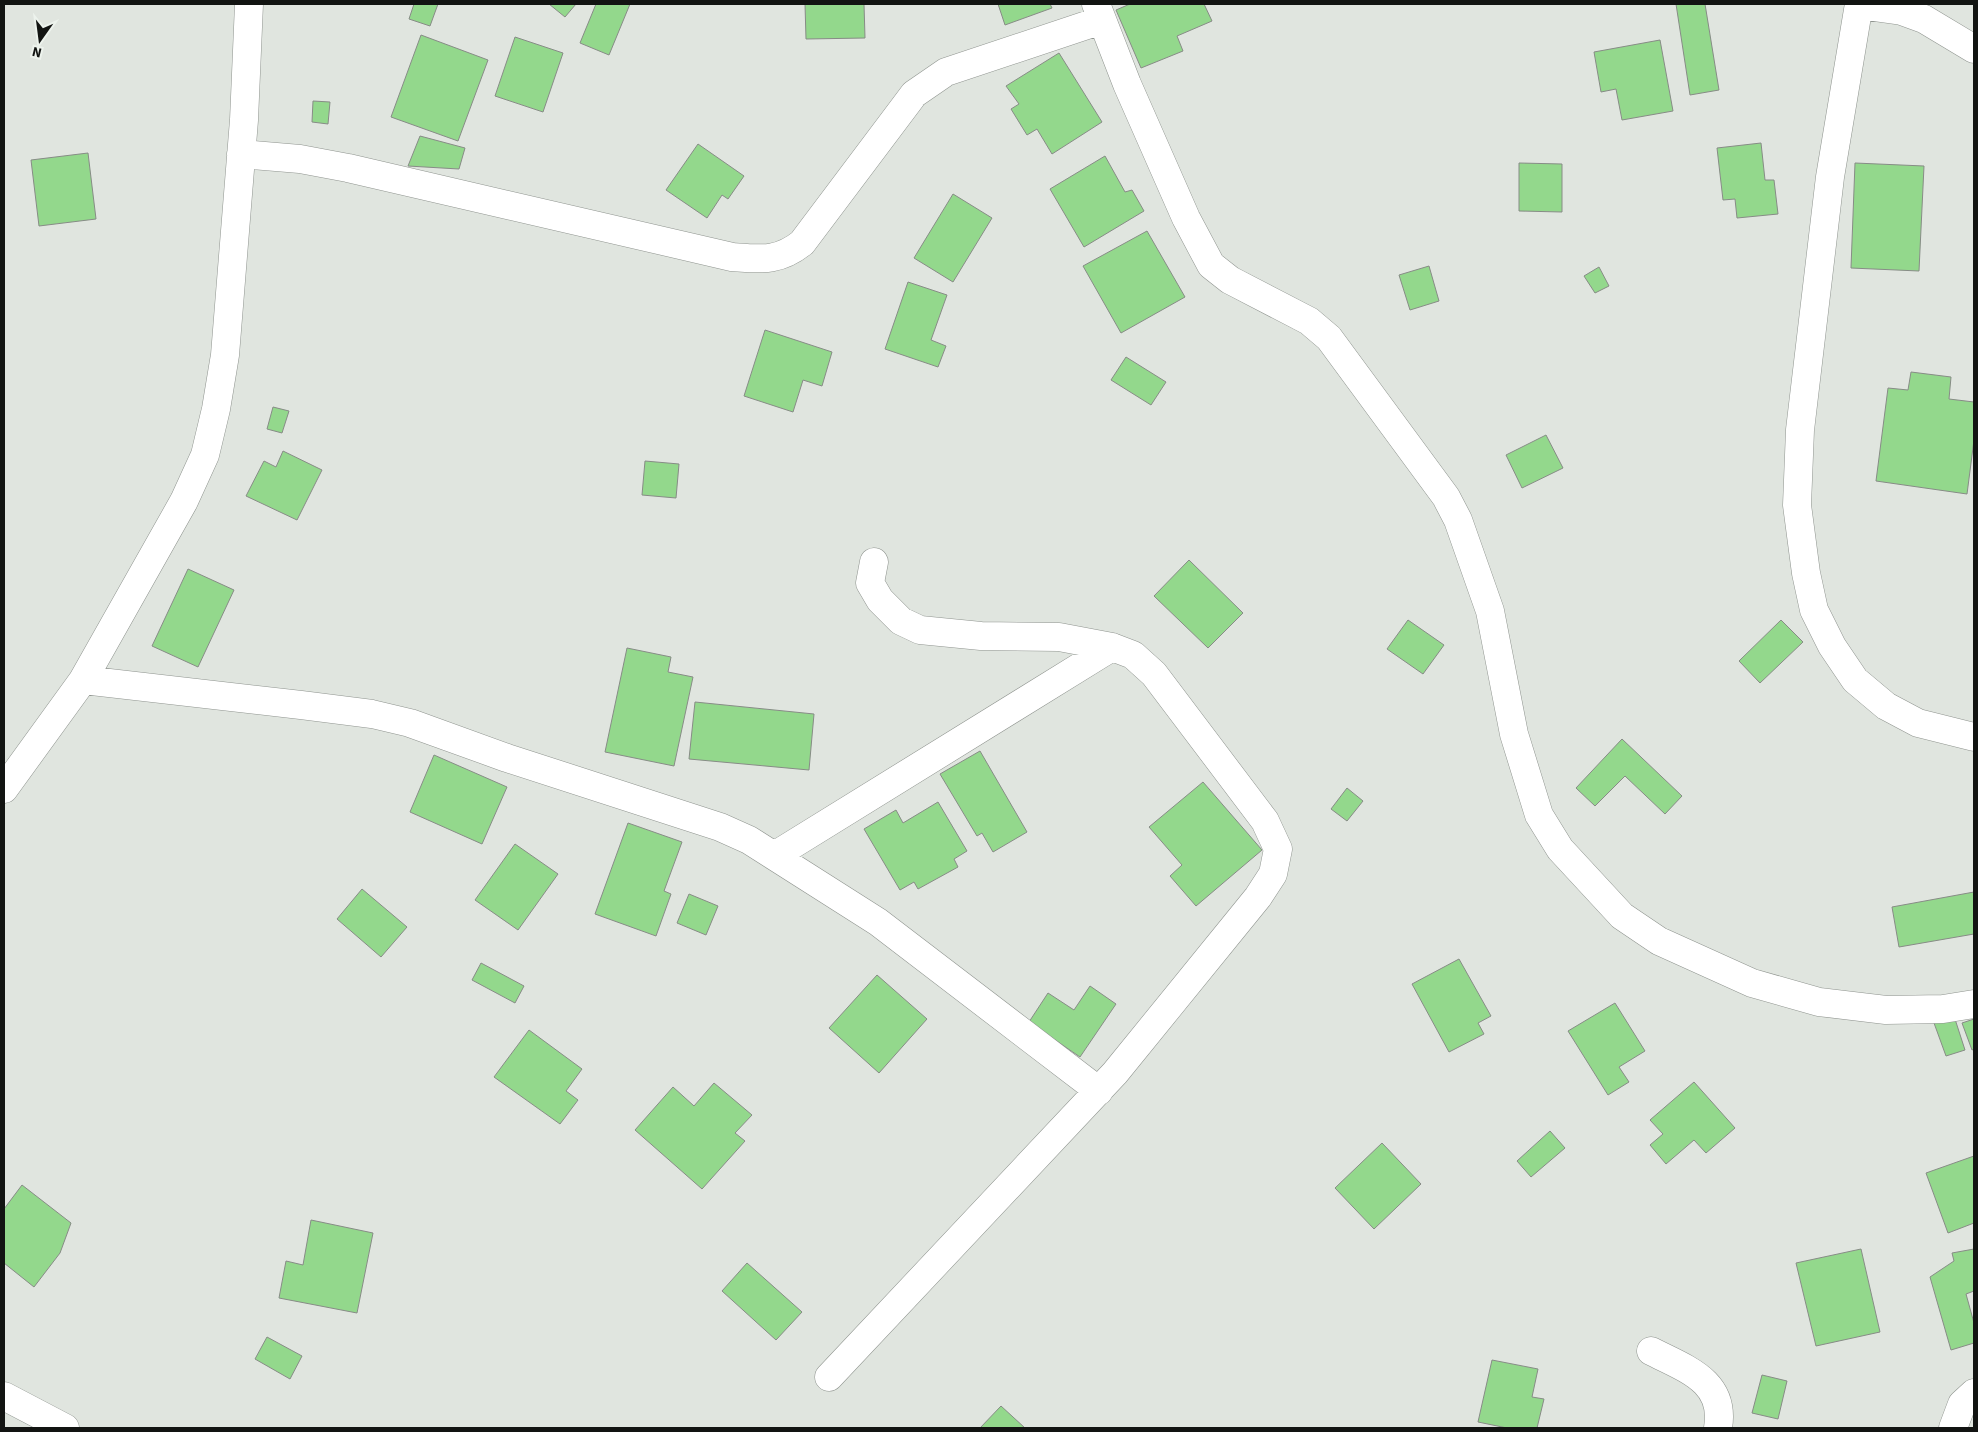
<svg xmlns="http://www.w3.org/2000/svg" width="1978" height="1432" font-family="'Source Sans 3',sans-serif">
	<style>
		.building { fill: #93d88c; stroke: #878c86 }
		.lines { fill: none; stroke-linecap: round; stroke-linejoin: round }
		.minor-casing { stroke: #8f948f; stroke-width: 29 }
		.minor { stroke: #fff; stroke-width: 28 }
	</style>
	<rect width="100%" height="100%" fill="#e0e5df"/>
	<path class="building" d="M414 4H438L430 26 409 19Z
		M549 4H576L565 17Z
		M596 4H630L609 55 580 43Z
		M805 4H864L865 38 806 39Z
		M998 4H1050L1052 8 1005 25Z
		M1130 4H1204L1212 21 1177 36 1183 51 1141 68 1116 10Z
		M1676 4H1705L1719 90 1690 95Z
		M421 35 488 60 458 141 391 117Z
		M515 37 563 53 543 112 495 96Z
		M1660 40 1673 111 1622 120 1616 89 1601 92 1594 52Z
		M1059 53 1102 122 1052 154 1037 129 1027 135 1011 109 1019 104 1006 86Z
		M313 101 330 102 328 124 312 122Z
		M420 136 465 148 459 169 408 166Z
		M1761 143 1765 180H1774L1778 214 1737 218 1735 199 1723 200 1717 148Z
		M698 144 744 176 728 199 722 195 707 218 666 190Z
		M88 153 96 219 39 226 31 160Z
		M1105 156 1125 192 1132 190 1144 211 1084 247 1050 189Z
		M1519 163 1562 164V212L1519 211Z
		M1855 163 1924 166 1919 271 1851 268Z
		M953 194 992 218 953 282 914 258Z
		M1147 231 1185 297 1121 333 1083 266Z
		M1429 266 1439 301 1410 310 1399 275Z
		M1599 267 1609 286 1595 293 1584 276Z
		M908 282 947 295 931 340 946 346 938 367 885 349Z
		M765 330 832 352 822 386 803 380 793 412 744 396Z
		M1126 357 1166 382 1151 405 1111 380Z
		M1911 372 1951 377 1949 399 1974 402V440L1967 494 1876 481 1888 388 1908 390Z
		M273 407 289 411 282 433 267 429Z
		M1546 435 1563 468 1522 488 1506 455Z
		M283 451 322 470 297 520 246 496 264 461 276 467Z
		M645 461 679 464 676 498 642 495Z
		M1189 560 1243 613 1208 648 1154 596Z
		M188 569 234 590 198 667 152 646Z
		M1408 620 1444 645 1423 674 1387 649Z
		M1781 620 1803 642 1760 683 1739 661Z
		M627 648 671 657 668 672 693 677 674 766 605 752Z
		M695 702 814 714 809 770 689 759Z
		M1622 739 1682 796 1665 814 1625 776 1595 806 1576 788Z
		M980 751 1027 832 993 852 982 833 977 836 940 774Z
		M434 755 507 787 482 844 410 812Z
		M1203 782 1262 850 1196 906 1170 876 1182 865 1149 827Z
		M1347 788 1363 801 1347 821 1331 809Z
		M938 802 967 851 954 859 958 867 918 889 914 882 900 890 864 829 896 810 903 823Z
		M628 823 682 842 664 891 671 894 656 936 595 914Z
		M515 844 558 874 518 930 475 900Z
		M362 889 407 927 381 957 337 919Z
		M1974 892V934L1899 947 1892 907Z
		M689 894 718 906 706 935 677 923Z
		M1459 959 1491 1016 1478 1023 1484 1034 1449 1052 1412 984Z
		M481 963 524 986 515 1003 472 980Z
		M877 975 927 1019 879 1073 829 1028Z
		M1090 986 1116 1004 1080 1057 1029 1022 1048 993 1074 1010Z
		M1615 1003 1645 1051 1619 1067 1629 1082 1608 1095 1568 1031Z
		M1954 1016 1965 1050 1946 1056 1934 1023Z
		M1974 1019V1049L1972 1050 1962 1023Z
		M529 1030 582 1069 566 1091 578 1100 560 1124 494 1077Z
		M1694 1082 1735 1128 1706 1153 1694 1140 1666 1164 1650 1145 1663 1134 1650 1120Z
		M714 1083 752 1115 735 1133 745 1141 702 1189 635 1130 673 1087 694 1106Z
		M1550 1131 1565 1148 1531 1177 1517 1161Z
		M1382 1143 1421 1184 1374 1229 1335 1188Z
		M1974 1156V1223L1948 1233 1926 1173Z
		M22 1185 71 1223 60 1253 34 1287 4 1263V1209Z
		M311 1220 373 1233 357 1313 279 1298 286 1261 303 1265Z
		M1861 1249 1880 1332 1816 1346 1796 1263Z
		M1974 1249V1291L1966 1294 1974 1323V1343L1951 1350 1930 1277 1954 1261 1952 1253Z
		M747 1263 802 1312 776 1340 722 1291Z
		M267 1337 302 1356 290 1379 255 1359Z
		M1492 1360 1538 1369 1532 1397 1544 1399 1537 1428H1507L1478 1422Z
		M1762 1375 1787 1381 1778 1419 1752 1413Z
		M1001 1406 1025 1428H980Z"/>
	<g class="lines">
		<defs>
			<path id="minor" d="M1096 4 1127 84 1186 218 1211 265 1230 280 1309 321 1329 338 1446 497 1458 520 1490 611 1514 734 1539 815 1560 849 1622 916 1659 941 1752 983 1819 1002 1886 1010 1943 1009 1974 1004
				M1859 4 1830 177 1800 430 1797 505 1806 573 1814 610 1832 646 1855 680 1886 706 1918 723 1974 737
				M1859 5 1902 11 1924 19 1974 49
				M241 154 300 159 348 168 732 257C761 259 778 262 802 243L914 94 946 72 1102 20
				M83 680 301 705 372 714 410 723 507 758 720 827 749 840 878 922 1099 1091
				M4 789 83 680 184 501 205 455 216 409 225 355 244 120 249 4
				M774 856 1112 647
				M1651 1351C1686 1369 1726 1381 1718 1428
				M829 1377 1115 1073 1258 897 1273 874 1278 849 1265 821 1154 674 1133 655 1112 647 1059 637 981 636 920 630 901 621 880 600 870 583 874 562
				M4 1396 65 1428
				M1953 1428 1962 1404 1974 1393"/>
		</defs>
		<use href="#minor" class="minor-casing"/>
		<use href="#minor" class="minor"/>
	</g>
	<rect width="1978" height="1432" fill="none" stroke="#121412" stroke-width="10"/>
	<g transform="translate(40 40) rotate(194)" stroke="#edf3ed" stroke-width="4" paint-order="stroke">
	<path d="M0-4L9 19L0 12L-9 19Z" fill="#121412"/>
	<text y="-8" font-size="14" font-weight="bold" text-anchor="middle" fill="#121412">N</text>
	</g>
</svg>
